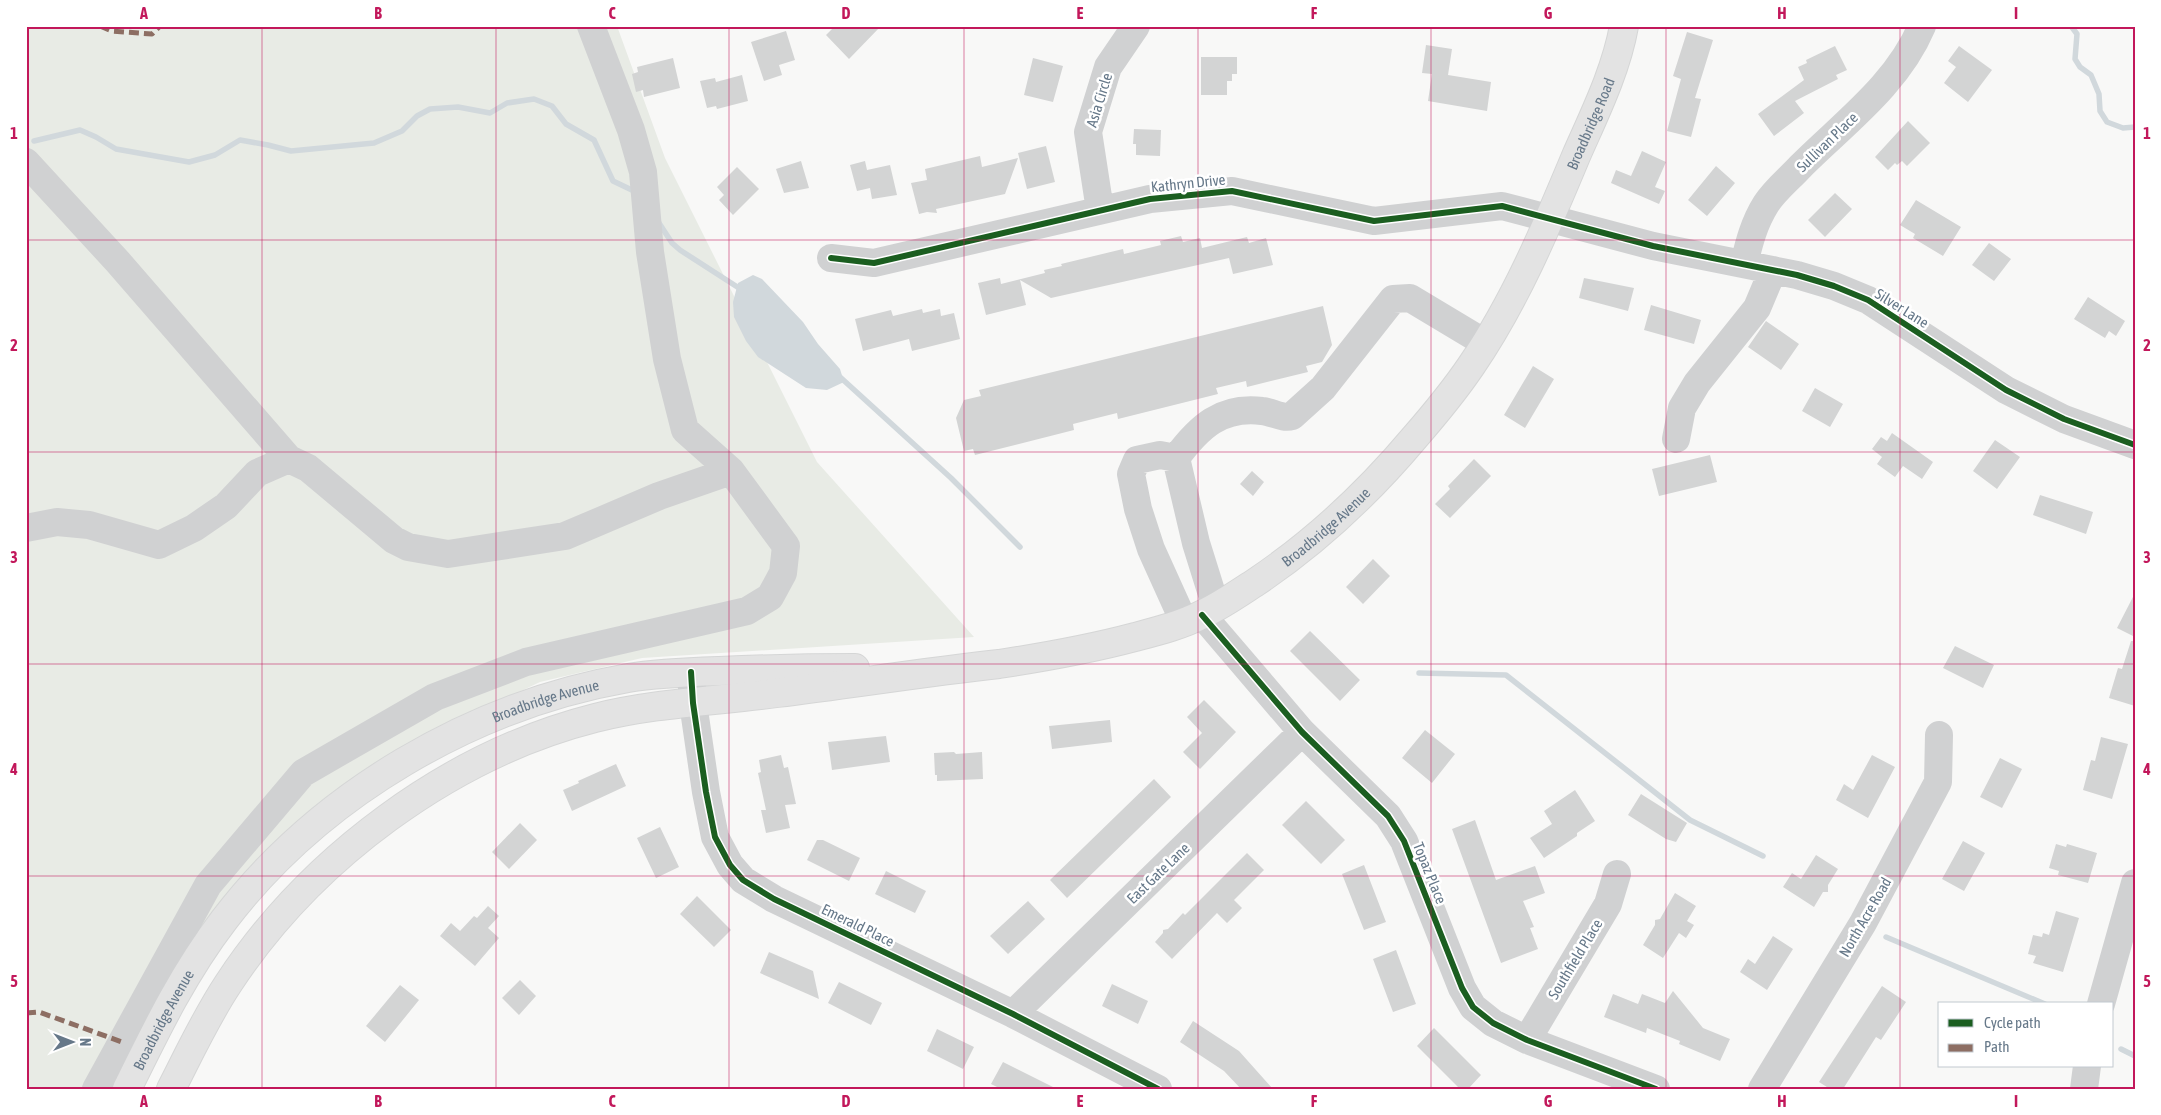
<svg xmlns="http://www.w3.org/2000/svg" width="2161" height="1115" font-family="'Asap Condensed',sans-serif">
	<style>
		.green { fill: #e8ebe5 }
		.water { fill: #d1d8dc }
		.lines { fill: none; stroke-linecap: round; stroke-linejoin: round }
		.stream { stroke: #d1d8dc; stroke-width: 5.5 }
		.building { fill: #d3d4d4 }
		.major-casing { stroke: #d5d6d6; stroke-width: 30 }
		.minor { stroke: #d0d1d2; stroke-width: 28 }
		.major { stroke: #e3e3e3; stroke-width: 28 }
		.quiet { stroke: #8d6e63; stroke-width: 5; stroke-dasharray: 10 5; stroke-linecap: butt }
		.cycleway-casing { stroke: #fff; stroke-width: 9 }
		.cycleway { stroke: #1b5e20; stroke-width: 6 }
		.grid { fill: none; stroke: #c2185b; stroke-width: 1; stroke-opacity: 0.55 }
		.labels { text-anchor: middle; dominant-baseline: central; stroke-width: 5; stroke-linejoin: round; paint-order: stroke }
		.street-label { font-size: 15px; fill: #667889; stroke: #fff }
		.neatline { fill: none; stroke: #c2185b; stroke-width: 2 }
		.grid-label { font-size: 16px; text-anchor: middle; font-weight: bold; fill: #c2185b }
	</style>
	<rect width="100%" height="100%" fill="#f8f8f7"/>
	<path class="green" d="M26 26H617L665 158 817 462 974 637 642 658 540 682 402 748 266 852 168 975 111 1089H26Z"/>
	<path class="water" d="M753 275 762 279 803 322 818 344 840 369 844 382 827 390 806 388 758 357 746 341 734 317 733 302 738 283Z"/>
	<g class="lines">
		<path class="stream" d="M2071 26 2077 34 2075 59 2080 67 2091 75 2099 94 2100 111 2107 122 2123 128 2135 127
			M34 141 80 130 96 137 116 149 189 162 215 155 240 140 268 145 291 151 374 143 402 131 417 116 430 109 458 107 490 113 507 103 534 99 552 106 566 124 594 140 613 181 636 192
			M659 223 672 243 680 250 742 290
			M840 377 951 478 1020 547
			M1419 673 1506 675 1690 820 1763 856
			M1886 937 2045 1004
			M2121 1049 2135 1056"/>
	</g>
	<path class="building" d="M835 26H881L849 59 826 35Z
		M786 31 795 60 779 65 782 75 764 81 751 42Z
		M1687 32 1713 40 1695 98 1701 99 1691 137 1667 131 1681 79 1673 76Z
		M1426 45 1452 49 1448 75 1491 82 1487 111 1428 101 1432 74 1422 73Z
		M1835 46 1847 70 1836 75 1838 79 1795 101 1804 113 1774 136 1758 114 1804 80 1798 67 1807 63 1806 60Z
		M1959 46 1992 70 1968 102 1944 83 1956 67 1948 61Z
		M1201 57H1237V74H1232V81H1227V95H1201Z
		M673 58 680 88 644 97 643 90 636 92 632 74 638 72 637 67Z
		M1033 58 1063 66 1053 102 1024 95Z
		M742 75 748 101 717 109 716 106 707 108 700 81 715 78 716 82Z
		M1908 121 1930 143 1907 166 1902 161 1897 165 1895 163 1888 170 1875 157Z
		M1134 129 1161 130 1160 156 1136 155V144H1133Z
		M1046 146 1055 182 1027 189 1018 153Z
		M1642 151 1666 162 1655 187 1665 191 1659 204 1611 183 1616 170 1631 176Z
		M980 156 982 167 1018 158 1005 194 936 209 937 213 927 212 919 214 911 183 927 180 925 169Z
		M801 161 809 188 784 193 776 169Z
		M865 161 867 170 890 165 897 195 872 199 870 188 857 191 850 165Z
		M1716 166 1735 183 1707 216 1688 200Z
		M737 167 759 189 733 215 719 200 724 195 717 187Z
		M1835 193 1852 209 1825 237 1808 220Z
		M1916 200 1961 227 1943 256 1913 238 1915 234 1900 225Z
		M1181 236 1183 242 1200 238 1202 248 1247 237 1249 243 1266 238 1273 265 1233 274 1229 258 1051 298 1020 280 1026 305 986 315 978 283 1000 278 1001 284 1045 273 1044 270 1062 266 1061 264 1123 249 1124 254 1161 245 1160 241Z
		M1989 243 2011 259 1994 281 1972 265Z
		M1584 278 1634 288 1628 311 1579 298Z
		M2088 297 2125 321 2116 336 2109 331 2105 338 2074 319Z
		M1651 305 1701 320 1694 344 1644 330Z
		M1323 306 1332 345 1322 362 1306 366 1308 372 1247 387 1246 381 1216 388 1218 394 1118 419 1117 413 1073 424 1074 430 975 455 973 449 964 451 956 418 964 400 981 396 979 390Z
		M922 309 923 313 940 309 941 316 954 313 960 339 912 351 909 339 863 351 855 319 891 310 893 316Z
		M1766 321 1799 344 1781 370 1748 347Z
		M1533 366 1554 379 1525 428 1504 415Z
		M1815 388 1843 404 1830 427 1802 411Z
		M1892 433 1933 462 1922 479 1903 466 1895 477 1877 464 1882 457 1872 449 1881 437 1887 441Z
		M1995 440 2020 457 1997 489 1973 471Z
		M1710 455 1717 482 1659 496 1652 469Z
		M1474 459 1491 476 1450 518 1435 504 1450 489 1448 486Z
		M1252 471 1264 482 1253 496 1240 484Z
		M2040 495 2093 512 2086 534 2033 515Z
		M1373 559 1390 576 1363 604 1346 587Z
		M2135 593V637L2117 628Z
		M1310 631 1360 680 1340 701 1290 651Z
		M2131 641H2135V706L2109 698 2118 668 2122 669Z
		M1955 646 1994 665 1983 688 1943 668Z
		M1204 700 1236 732 1200 769 1183 752 1202 733 1187 717Z
		M1110 720 1112 742 1052 749 1049 726Z
		M1425 730 1455 754 1432 783 1402 758Z
		M886 736 890 762 832 770 828 742Z
		M2101 737 2128 744 2112 799 2083 790 2091 760 2095 761Z
		M954 752 956 754 982 752 983 779 937 781V775H935L934 753Z
		M781 755 784 768 788 767 796 804 785 805 790 828 766 833 761 810H766L758 773 761 772 759 760Z
		M1872 755 1895 767 1868 818 1836 800 1844 784 1853 790Z
		M2000 758 2022 769 2002 808 1980 797Z
		M616 764 626 786 572 811 563 790 579 783 578 781Z
		M1154 779 1171 797 1067 898 1050 880Z
		M1575 790 1595 821 1577 833V836L1544 858 1530 838 1552 824 1544 811Z
		M1641 794 1687 823 1676 842 1666 839 1628 815Z
		M1306 801 1345 840 1321 864 1282 825Z
		M1475 820 1496 880 1535 866 1545 893 1523 901 1534 927 1530 928 1538 949 1501 963 1452 829Z
		M520 823 537 840 509 869 492 852Z
		M660 827 679 867 656 878 637 838Z
		M817 840H823L860 858 849 881 807 860Z
		M1963 841 1985 853 1964 891 1942 879Z
		M2056 844 2066 847 2067 844 2097 853 2088 883 2058 875 2059 871 2049 868Z
		M1247 853 1264 870 1234 900 1242 908 1227 923 1217 913 1172 959 1155 942 1163 933V930L1168 929 1183 913 1185 915Z
		M1816 855 1838 869 1828 885V892H1823L1814 907 1783 887 1792 873 1801 879Z
		M1364 865 1386 922 1364 930 1342 874Z
		M886 871 926 891 915 913 875 894Z
		M1675 893 1696 906 1687 921 1694 925 1686 938 1679 933 1663 958 1643 945 1655 925V920L1660 919Z
		M697 896 731 930 714 947 680 914Z
		M1028 901 1045 919 1008 954 990 936Z
		M488 906 499 916 488 928 499 938 475 966 440 936 451 923 460 931 474 916 477 918Z
		M2056 911 2079 918 2063 972 2033 963 2036 956 2028 954 2033 935 2042 937 2043 933 2049 935Z
		M1773 936 1793 949 1767 990 1740 972 1748 959 1755 964Z
		M1396 950 1416 1004 1393 1012 1373 959Z
		M769 952 813 971 819 999 760 973Z
		M520 980 536 996 519 1015 502 998Z
		M839 982 882 1003 871 1025 828 1003Z
		M1112 984 1148 1001 1138 1024 1102 1006Z
		M400 985 419 1000 385 1042 366 1026Z
		M1882 986 1906 1002 1881 1040 1876 1037 1843 1089H1830L1819 1082Z
		M1673 991 1703 1028 1730 1039 1720 1061 1679 1044 1680 1041 1647 1028 1646 1033 1604 1017 1613 994 1638 1004 1642 994 1665 1003Z
		M1193 1021 1239 1051 1273 1089H1241L1224 1071 1180 1042Z
		M1434 1028 1481 1075 1468 1089H1460L1417 1046Z
		M937 1029 974 1047 963 1069 927 1051Z
		M1003 1062 1057 1089H1001L991 1084Z"/>
	<g class="lines">
		<defs>
			<g id="major">
				<path id="s1" d="M127 1089C156 1030 184 972 224 920 320 794 473 705 628 678 658 673 689 672 719 671 764 669 810 668 855 668"/>
				<path id="s2" d="M171 1089C189 1054 206 1017 228 984 310 859 449 755 595 718 654 703 717 701 777 693 851 684 925 672 999 664 1045 657 1090 649 1135 637 1158 631 1182 625 1203 614 1222 605 1239 593 1256 582 1317 541 1368 493 1415 437 1435 414 1454 391 1471 366 1515 302 1546 228 1576 156 1594 115 1616 71 1624 26"/>
			</g>
		</defs>
		<use href="#major" class="major-casing"/>
		<path class="minor" d="M26 162 118 262 289 459 308 468 394 540 408 547 448 554 565 536 659 496 731 471
			M1100 210 1088 132 1108 67 1136 26
			M831 258 874 263 1150 199 1232 191 1374 221 1502 206 1653 246 1797 275 1834 286 1868 300 2006 390 2064 419 2135 445
			M1744 264C1749 243 1754 223 1766 204 1775 190 1789 179 1800 167 1844 123 1897 85 1922 26
			M1676 439 1682 408 1697 383 1757 308 1773 270
			M1176 458C1199 427 1221 406 1262 411 1273 412 1282 419 1292 416L1323 388 1393 299 1410 298 1485 343
			M26 528 57 522 89 525 159 545 194 528 226 506 257 473 289 459
			M1202 615 1302 732 1388 816 1404 841 1462 988 1473 1007 1493 1023 1527 1040 1656 1089
			M1184 622 1151 549 1138 509 1131 474 1137 460 1160 455 1176 458 1196 543 1216 607
			M691 672 693 703 706 792 715 837 730 865 743 880 774 899 1013 1014 1158 1089
			M2101 1004 2135 883
			M1013 1014 1302 732
			M1527 1040 1608 904 1617 874
			M96 1089 208 885 303 773 435 697 526 662 747 611 770 597 783 573 786 546 731 471 685 430 667 359 650 252 643 172 631 130 591 26
			M1762 1089 1863 923 1938 782 1939 735
			M2084 1089 2087 1066"/>
		<use href="#major" class="major"/>
		<path class="quiet" d="M100 26 112 31 152 34 160 26
			M26 1013 39 1012 122 1042"/>
		<defs>
			<path id="cycleway" d="M831 258 874 263 1150 199 1232 191 1374 221 1502 206 1653 246 1797 275 1834 286 1868 300 2006 390 2064 419 2135 445
				M1202 615 1302 732 1388 816 1404 841 1462 988 1473 1007 1493 1023 1527 1040 1656 1089
				M691 672 693 703 706 792 715 837 730 865 743 880 774 899 1013 1014 1158 1089"/>
		</defs>
		<use href="#cycleway" class="cycleway-casing"/>
		<use href="#cycleway" class="cycleway"/>
	</g>
	<path class="grid" d="M262 26V1089M496 26V1089M729 26V1089M964 26V1089M1198 26V1089M1431 26V1089M1666 26V1089M1900 26V1089M26 240H2135M26 452H2135M26 664H2135M26 876H2135"/>
	<g class="labels">
		<g class="street-label">
			<text transform="translate(1099 100) rotate(-73)">Asia Circle</text>
			<text stroke="none"><textPath href="#s2" startOffset="1840">Broadbridge Road</textPath></text>
			<text transform="translate(1827 142) rotate(-44)">Sullivan Place</text>
			<text transform="translate(1188 183) rotate(-6)">Kathryn Drive</text>
			<text transform="translate(1902 308) rotate(32)">Silver Lane</text>
			<text stroke="none"><textPath href="#s2" startOffset="1352">Broadbridge Avenue</textPath></text>
			<text stroke="none"><textPath href="#s1" startOffset="591">Broadbridge Avenue</textPath></text>
			<text transform="translate(1158 873) rotate(-44)">East Gate Lane</text>
			<text transform="translate(1430 873) rotate(68)">Topaz Place</text>
			<text transform="translate(1865 917) rotate(-60)">North Acre Road</text>
			<text transform="translate(858 925) rotate(26)">Emerald Place</text>
			<text transform="translate(1575 959) rotate(-59)">Southfield Place</text>
			<text stroke="none"><textPath href="#s1" startOffset="78">Broadbridge Avenue</textPath></text>
		</g>
	</g>
	<rect width="2161" height="1115" fill="none" stroke="#ffffff" stroke-width="55"/>
	<rect x="1938" y="1002" width="175" height="65" fill="#ffffff" stroke="#c2c9d0"/>
	<rect x="1948" y="1019" width="25" height="8" fill="#1b5e20" stroke="#c2c9d0"/>
	<text x="1984" y="1028" font-size="15" fill="#667889">Cycle path</text>
	<rect x="1948" y="1044" width="25" height="8" fill="#8d6e63" stroke="#c2c9d0"/>
	<text x="1984" y="1052" font-size="15" fill="#667889">Path</text>
	<g transform="translate(72 1042) rotate(90)" stroke="#ffffff" stroke-width="4" paint-order="stroke">
	<path d="M0-4L9 19L0 12L-9 19Z" fill="#667889"/>
	<text y="-8" font-size="14" font-weight="bold" text-anchor="middle" fill="#667889">N</text>
	</g>
	<rect x="28" y="28" width="2106" height="1060" class="neatline"/>
	<g class="grid-label">
		<text x="144" y="19">A</text>
		<text x="378" y="19">B</text>
		<text x="612" y="19">C</text>
		<text x="846" y="19">D</text>
		<text x="1080" y="19">E</text>
		<text x="1314" y="19">F</text>
		<text x="1548" y="19">G</text>
		<text x="1782" y="19">H</text>
		<text x="2016" y="19">I</text>
		<text x="14" y="139">1</text>
		<text x="2147" y="139">1</text>
		<text x="14" y="351">2</text>
		<text x="2147" y="351">2</text>
		<text x="14" y="563">3</text>
		<text x="2147" y="563">3</text>
		<text x="14" y="775">4</text>
		<text x="2147" y="775">4</text>
		<text x="14" y="987">5</text>
		<text x="2147" y="987">5</text>
		<text x="144" y="1107">A</text>
		<text x="378" y="1107">B</text>
		<text x="612" y="1107">C</text>
		<text x="846" y="1107">D</text>
		<text x="1080" y="1107">E</text>
		<text x="1314" y="1107">F</text>
		<text x="1548" y="1107">G</text>
		<text x="1782" y="1107">H</text>
		<text x="2016" y="1107">I</text>
	</g>
</svg>
